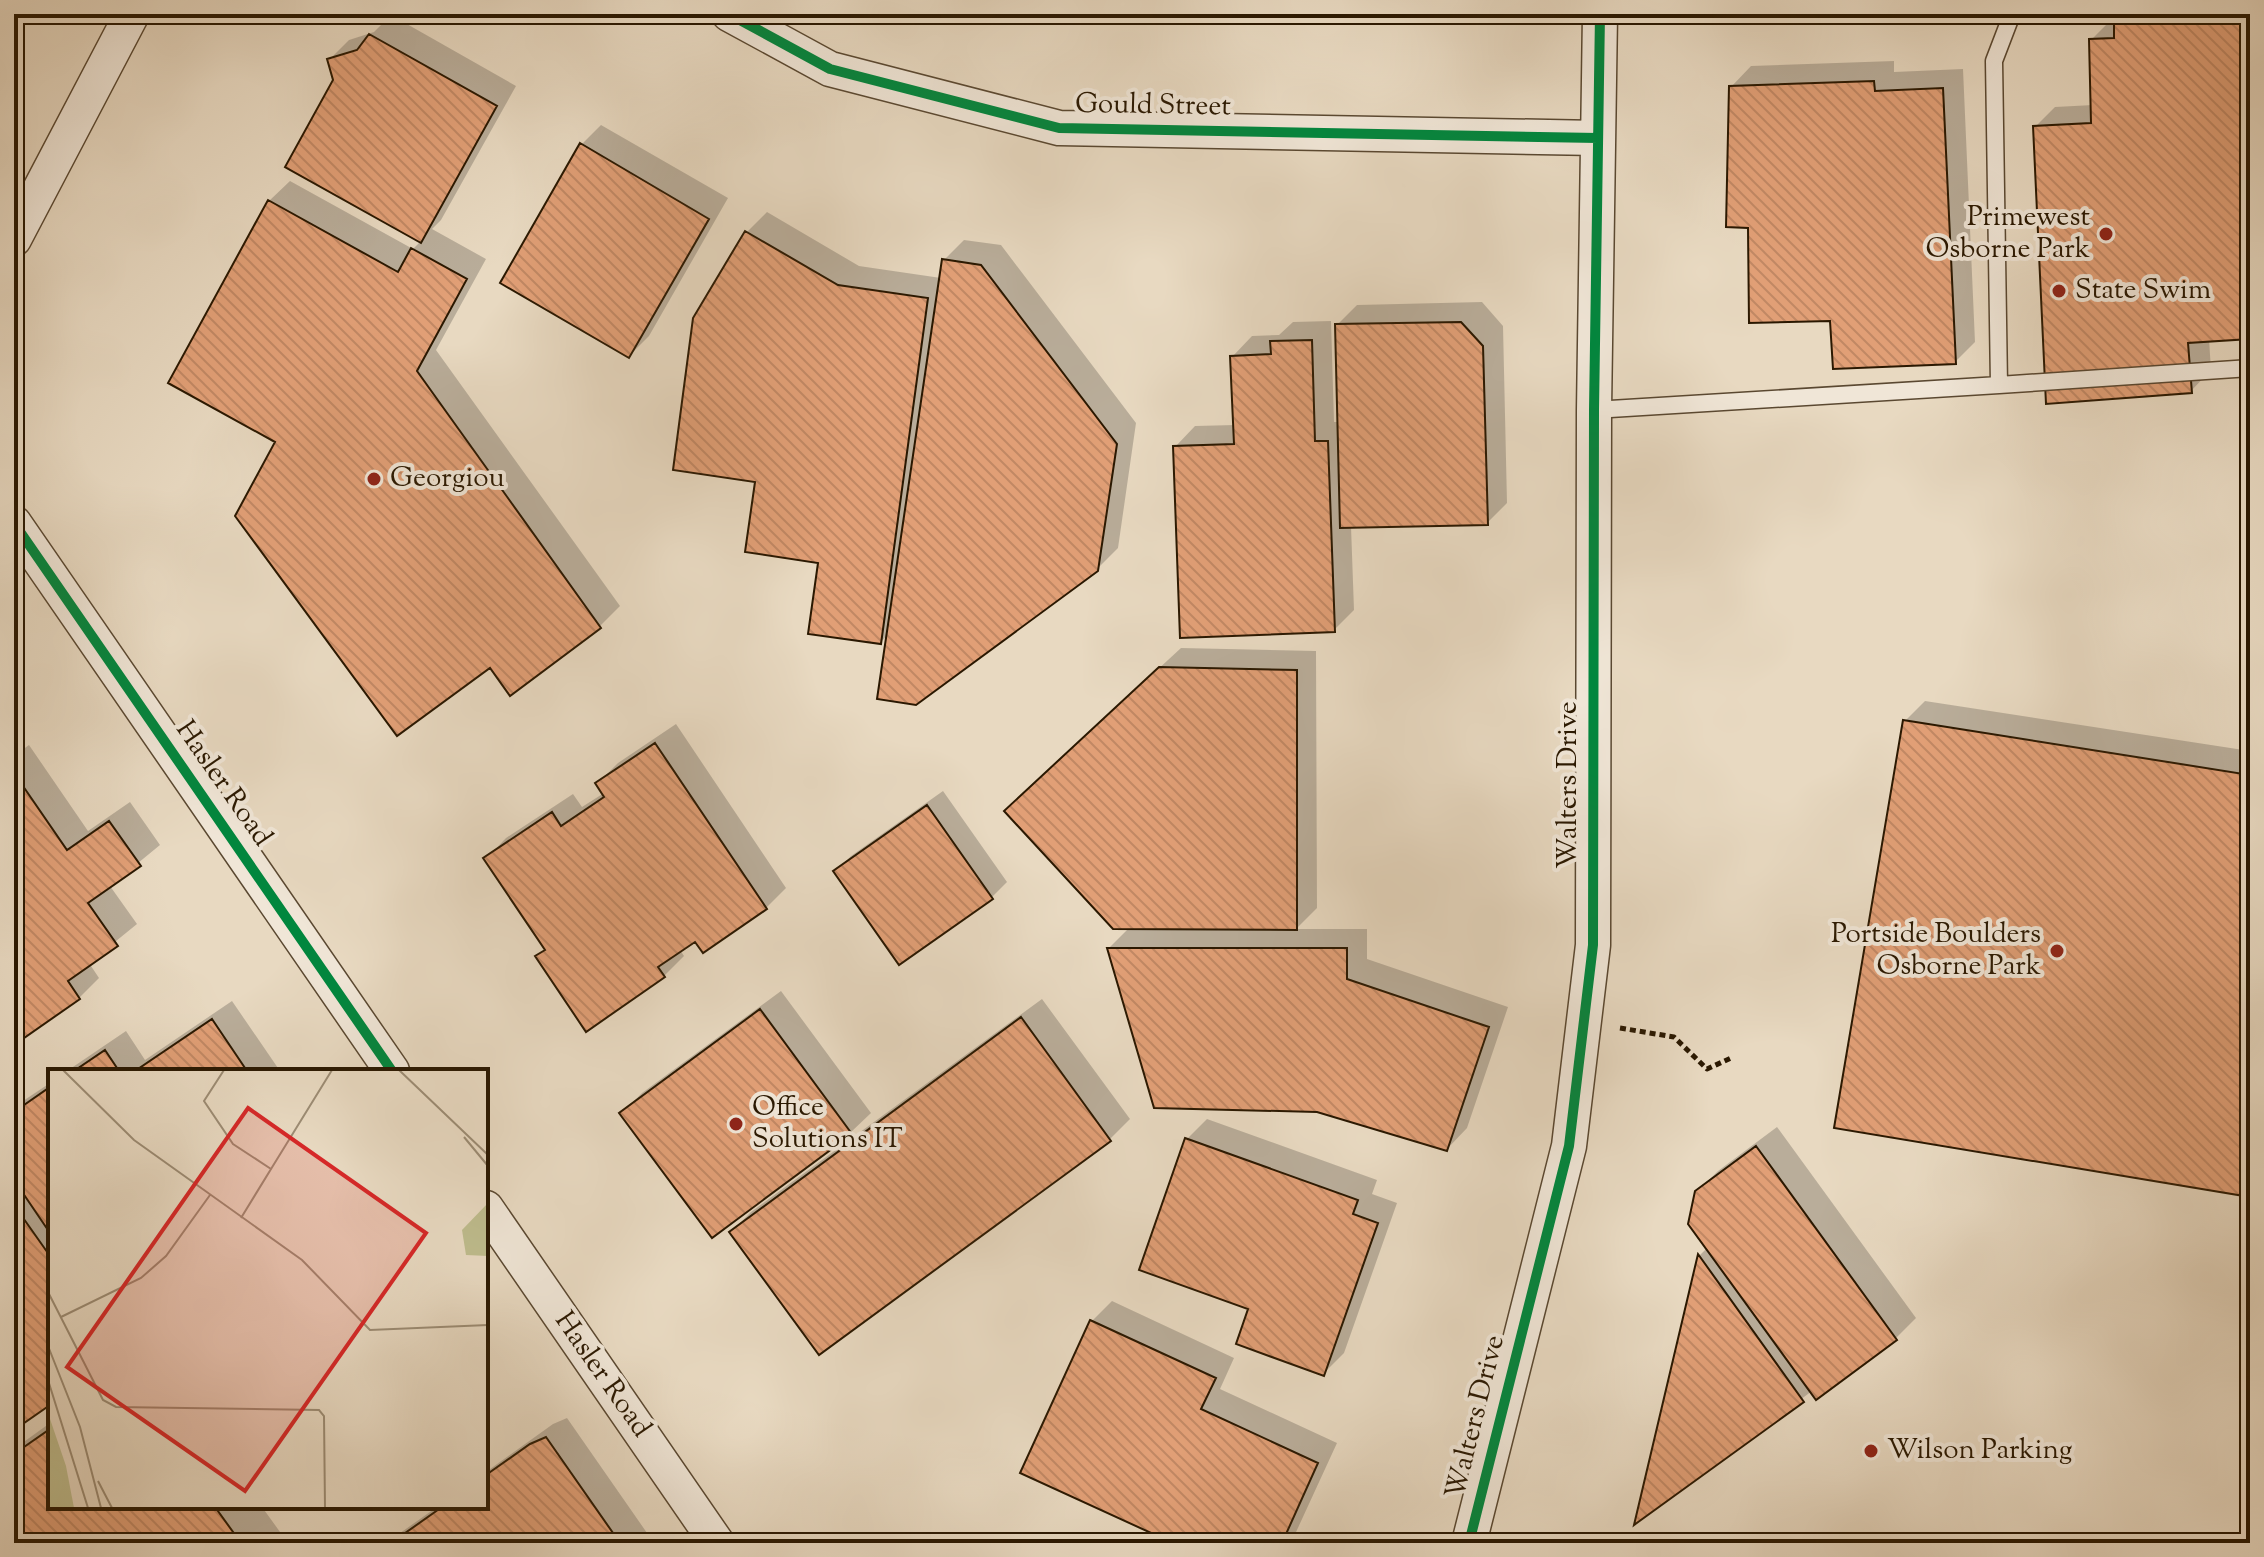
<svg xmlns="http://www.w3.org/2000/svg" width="2264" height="1557" font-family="'Sorts Mill Goudy',serif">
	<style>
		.shadow { fill: #0003 }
		.building { fill: url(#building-back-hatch); stroke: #2a1801; stroke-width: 2 }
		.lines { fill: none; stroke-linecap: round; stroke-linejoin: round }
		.lane-casing { stroke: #5a4831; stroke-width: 19 }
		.street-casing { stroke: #5a4831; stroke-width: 37 }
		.path { stroke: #2a1801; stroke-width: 5; stroke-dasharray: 6 4; stroke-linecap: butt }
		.lane { stroke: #f0e6d7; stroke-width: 16 }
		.street { stroke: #f0e6d7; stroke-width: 34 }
		.cycleway-casing { stroke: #f0e6d7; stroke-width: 15 }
		.cycleway { stroke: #00873e; stroke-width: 10 }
		.poi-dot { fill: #8f2418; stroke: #f0e6d7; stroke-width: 3 }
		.labels { text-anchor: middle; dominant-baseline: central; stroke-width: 8; stroke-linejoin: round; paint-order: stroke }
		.street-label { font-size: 28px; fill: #2a1801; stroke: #f0e6d7 }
		.poi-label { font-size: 28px; fill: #2a1801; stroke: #f0e6d7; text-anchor: start }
		.inset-road { fill: none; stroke: #9c8c74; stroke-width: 2 }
		.view { fill: #d62828; fill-opacity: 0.15; stroke: #d62828; stroke-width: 4 }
		.inset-edge { fill: none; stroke: #2a1801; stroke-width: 4 }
	</style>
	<defs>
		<pattern id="building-back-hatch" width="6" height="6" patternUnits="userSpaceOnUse" patternTransform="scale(2)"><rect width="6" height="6" fill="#e19f76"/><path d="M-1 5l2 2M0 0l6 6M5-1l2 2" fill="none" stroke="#c18864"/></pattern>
	</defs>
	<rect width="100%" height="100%" fill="#e8d9c1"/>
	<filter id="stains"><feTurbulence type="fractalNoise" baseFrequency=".0025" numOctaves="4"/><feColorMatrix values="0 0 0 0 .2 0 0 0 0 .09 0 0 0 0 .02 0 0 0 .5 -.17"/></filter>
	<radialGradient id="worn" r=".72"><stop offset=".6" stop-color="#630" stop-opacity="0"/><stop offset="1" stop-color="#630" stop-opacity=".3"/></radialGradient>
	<path class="shadow" d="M2116 14H2250V337L2209 339 2211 370 2191 391 2035 127 2055 107 2093 105 2091 40 2111 20 2116 19Z
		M391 15 516 86 441 220 432 229 486 259 436 350 620 606 600 626 510 693 490 665 278 441 269 201 290 181 413 249 421 241 335 80 329 60 349 40 374 32Z
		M1894 61V72L1963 69 1975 342 1955 362 1832 319 1750 226 1731 87 1751 66Z
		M601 125 728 198 649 336 629 356 581 145Z
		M767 212 859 266 941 278 944 260 964 240 1001 245 1136 423 1118 548 1097 569 889 633 881 642 757 480 747 232Z
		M1482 302 1503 326 1507 503 1487 523 1351 526 1354 610 1334 630 1175 447 1195 426 1235 425 1232 357 1252 336 1279 335 1293 322 1331 321 1334 422H1339L1337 325 1357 305Z
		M1181 648 1316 651 1317 908 1296 929H1367V959L1508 1007 1467 1128 1447 1149 1109 948 1130 927 1026 791Z
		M1925 701 2250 751V1196L1905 721Z
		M676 724 786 888 766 908 680 950 684 956 664 976 538 957 546 948 486 859 506 838 573 794 582 807 604 793 598 783 618 763Z
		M29 745 88 831 130 802 160 845 110 886 137 924 89 963 99 978 79 998 14 1043V756Z
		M943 791 1007 882 991 898 836 871 851 856Z
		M781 991 871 1113 850 1133 622 1113 642 1093Z
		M1042 999 1130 1119 1110 1139 820 1352 731 1232 751 1212Z
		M232 1001 280 1071H67L126 1031 145 1060Z
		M50 1083V1402L14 1428V1107Z
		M1207 1119 1377 1180 1372 1194 1397 1203 1344 1353 1324 1373 1251 1308 1187 1139Z
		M1777 1127 1916 1318 1896 1338 1812 1391 1638 1520 1700 1255 1707 1248 1697 1192 1718 1171Z
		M1112 1301 1234 1358 1220 1389 1337 1443 1291 1543H1178L1092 1321Z
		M567 1418 654 1543H386L437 1507H486V1472L553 1424Z
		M50 1423V1507H262L288 1543H14V1449Z"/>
	<path class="building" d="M2114 14H2250V339L2188 343 2192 393 2046 404 2033 126 2091 123 2089 39 2114 38Z
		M369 34 497 106 421 243 285 167 333 80 327 59 357 50Z
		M1874 81 1875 91 1943 88 1956 364 1833 369 1830 321 1749 323 1748 228 1726 227 1729 86Z
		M580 143 709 219 629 358 500 283Z
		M268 200 398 272 411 248 467 279 417 371 601 628 510 696 490 668 397 736 235 516 275 442 168 383Z
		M745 231 838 285 928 298 881 644 808 634 818 563 745 552 755 482 673 470 693 318Z
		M942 259 981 265 1117 444 1098 571 916 705 877 699Z
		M1461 322 1483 346 1488 525 1340 528 1335 324Z
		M1312 340 1315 441H1328L1335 632 1180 638 1173 446 1234 444 1230 356 1271 354 1270 341Z
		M1159 667 1297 670V930L1113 929 1004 811Z
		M1903 720 2250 775V1197L1834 1128Z
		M655 743 767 909 703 953 695 942 658 967 665 977 586 1032 535 956 545 950 483 858 552 812 561 826 604 797 595 783Z
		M14 773 67 850 109 821 141 866 88 903 118 946 68 981 80 999 14 1045Z
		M927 805 993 899 899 965 833 871Z
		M1107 948H1347V979L1489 1027 1447 1151 1317 1112 1154 1108Z
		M760 1009 852 1134 712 1238 619 1113Z
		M1021 1017 1111 1141 819 1355 729 1232Z
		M212 1019 247 1071H135Z
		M105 1050 119 1071H74Z
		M50 1087V1233L14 1180V1112Z
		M1185 1138 1358 1200 1353 1214 1378 1223 1324 1376 1236 1344 1248 1309 1139 1270Z
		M1756 1146 1897 1340 1816 1400 1688 1224 1695 1191Z
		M14 1205 50 1256V1405L14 1430Z
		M1698 1254 1804 1402 1634 1525Z
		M1090 1320 1216 1378 1201 1409 1318 1463 1282 1543H1173L1020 1473Z
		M50 1429V1507H215L241 1543H14V1454Z
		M546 1437 620 1543H391L442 1507H486V1475L530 1444Z"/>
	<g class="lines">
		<defs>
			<path id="lane" d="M1999 385 2250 368
				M1594 410 1999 385 1994 61 2012 14"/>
			<path id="street" d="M729 14 830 69 1059 128 1598 138
				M14 239 132 14
				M14 523 392 1071
				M486 1208 717 1543
				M1469 1543 1569 1146 1593 945 1594 410 1600 14"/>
		</defs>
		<use href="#lane" class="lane-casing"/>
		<use href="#street" class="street-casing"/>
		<path class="path" d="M1620 1028 1674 1037 1707 1069 1731 1058"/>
		<use href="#lane" class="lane"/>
		<use href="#street" class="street"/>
		<defs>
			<path id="cycleway" d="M729 14 830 69 1059 128 1598 138
				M14 523 392 1071
				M1469 1543 1569 1146 1593 945 1594 410 1600 14"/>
		</defs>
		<use href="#cycleway" class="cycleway-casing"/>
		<use href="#cycleway" class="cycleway"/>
	</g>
	<g class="poi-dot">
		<circle cx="2106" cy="234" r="8"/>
		<circle cx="2059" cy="291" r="8"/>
		<circle cx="374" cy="479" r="8"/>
		<circle cx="2057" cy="951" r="8"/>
		<circle cx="736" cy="1124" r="8"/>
		<circle cx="1871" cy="1451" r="8"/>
	</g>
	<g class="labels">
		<g class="street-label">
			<text transform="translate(1153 106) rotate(1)">Gould Street</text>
			<text transform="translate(223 784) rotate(55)">Hasler Road</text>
			<text transform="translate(1569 785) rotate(-90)">Walters Drive</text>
			<text transform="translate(602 1375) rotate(55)">Hasler Road</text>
			<text transform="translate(1476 1417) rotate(-76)">Walters Drive</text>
		</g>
		<g class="poi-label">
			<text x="2090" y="218" text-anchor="end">Primewest<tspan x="2090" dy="32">Osborne Park</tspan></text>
			<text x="2075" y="291">State Swim</text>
			<text x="390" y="479">Georgiou</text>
			<text x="2041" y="935" text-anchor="end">Portside Boulders<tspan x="2041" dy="32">Osborne Park</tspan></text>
			<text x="752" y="1108">Office<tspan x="752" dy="32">Solutions IT</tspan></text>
			<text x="1887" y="1451">Wilson Parking</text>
		</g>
	</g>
	<g transform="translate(48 1069)">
		<rect width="440" height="440" fill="#e8d9c1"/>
		<path d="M440 134V187L418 186 414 161Z" fill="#bebc8d"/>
		<path d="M0 344 18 397 26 439H0Z" fill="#bebc8d"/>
		<path class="inset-road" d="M15 1 86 71 254 191 322 261 440 256M176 1 156 32 185 75 223 100 193 149M351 1 440 86M416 68 440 97M223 100 284 1M0 223 55 331 68 338 271 341 276 347 277 439M13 248 93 209 118 187 162 126M0 277 32 358 53 439M0 311 40 439M50 412 64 439"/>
		<path class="view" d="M200 39 378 164 197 422 19 298Z"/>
		<rect width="440" height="440" class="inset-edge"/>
	</g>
	<rect width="2264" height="1557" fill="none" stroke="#e8d9c1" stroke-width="48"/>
	<rect x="16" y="16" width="2232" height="1525" fill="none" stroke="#2a1801" stroke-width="4"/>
	<rect x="24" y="24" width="2216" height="1509" fill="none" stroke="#2a1801" stroke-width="2"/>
	<rect width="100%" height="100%" filter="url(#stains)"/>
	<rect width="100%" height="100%" fill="url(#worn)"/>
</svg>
